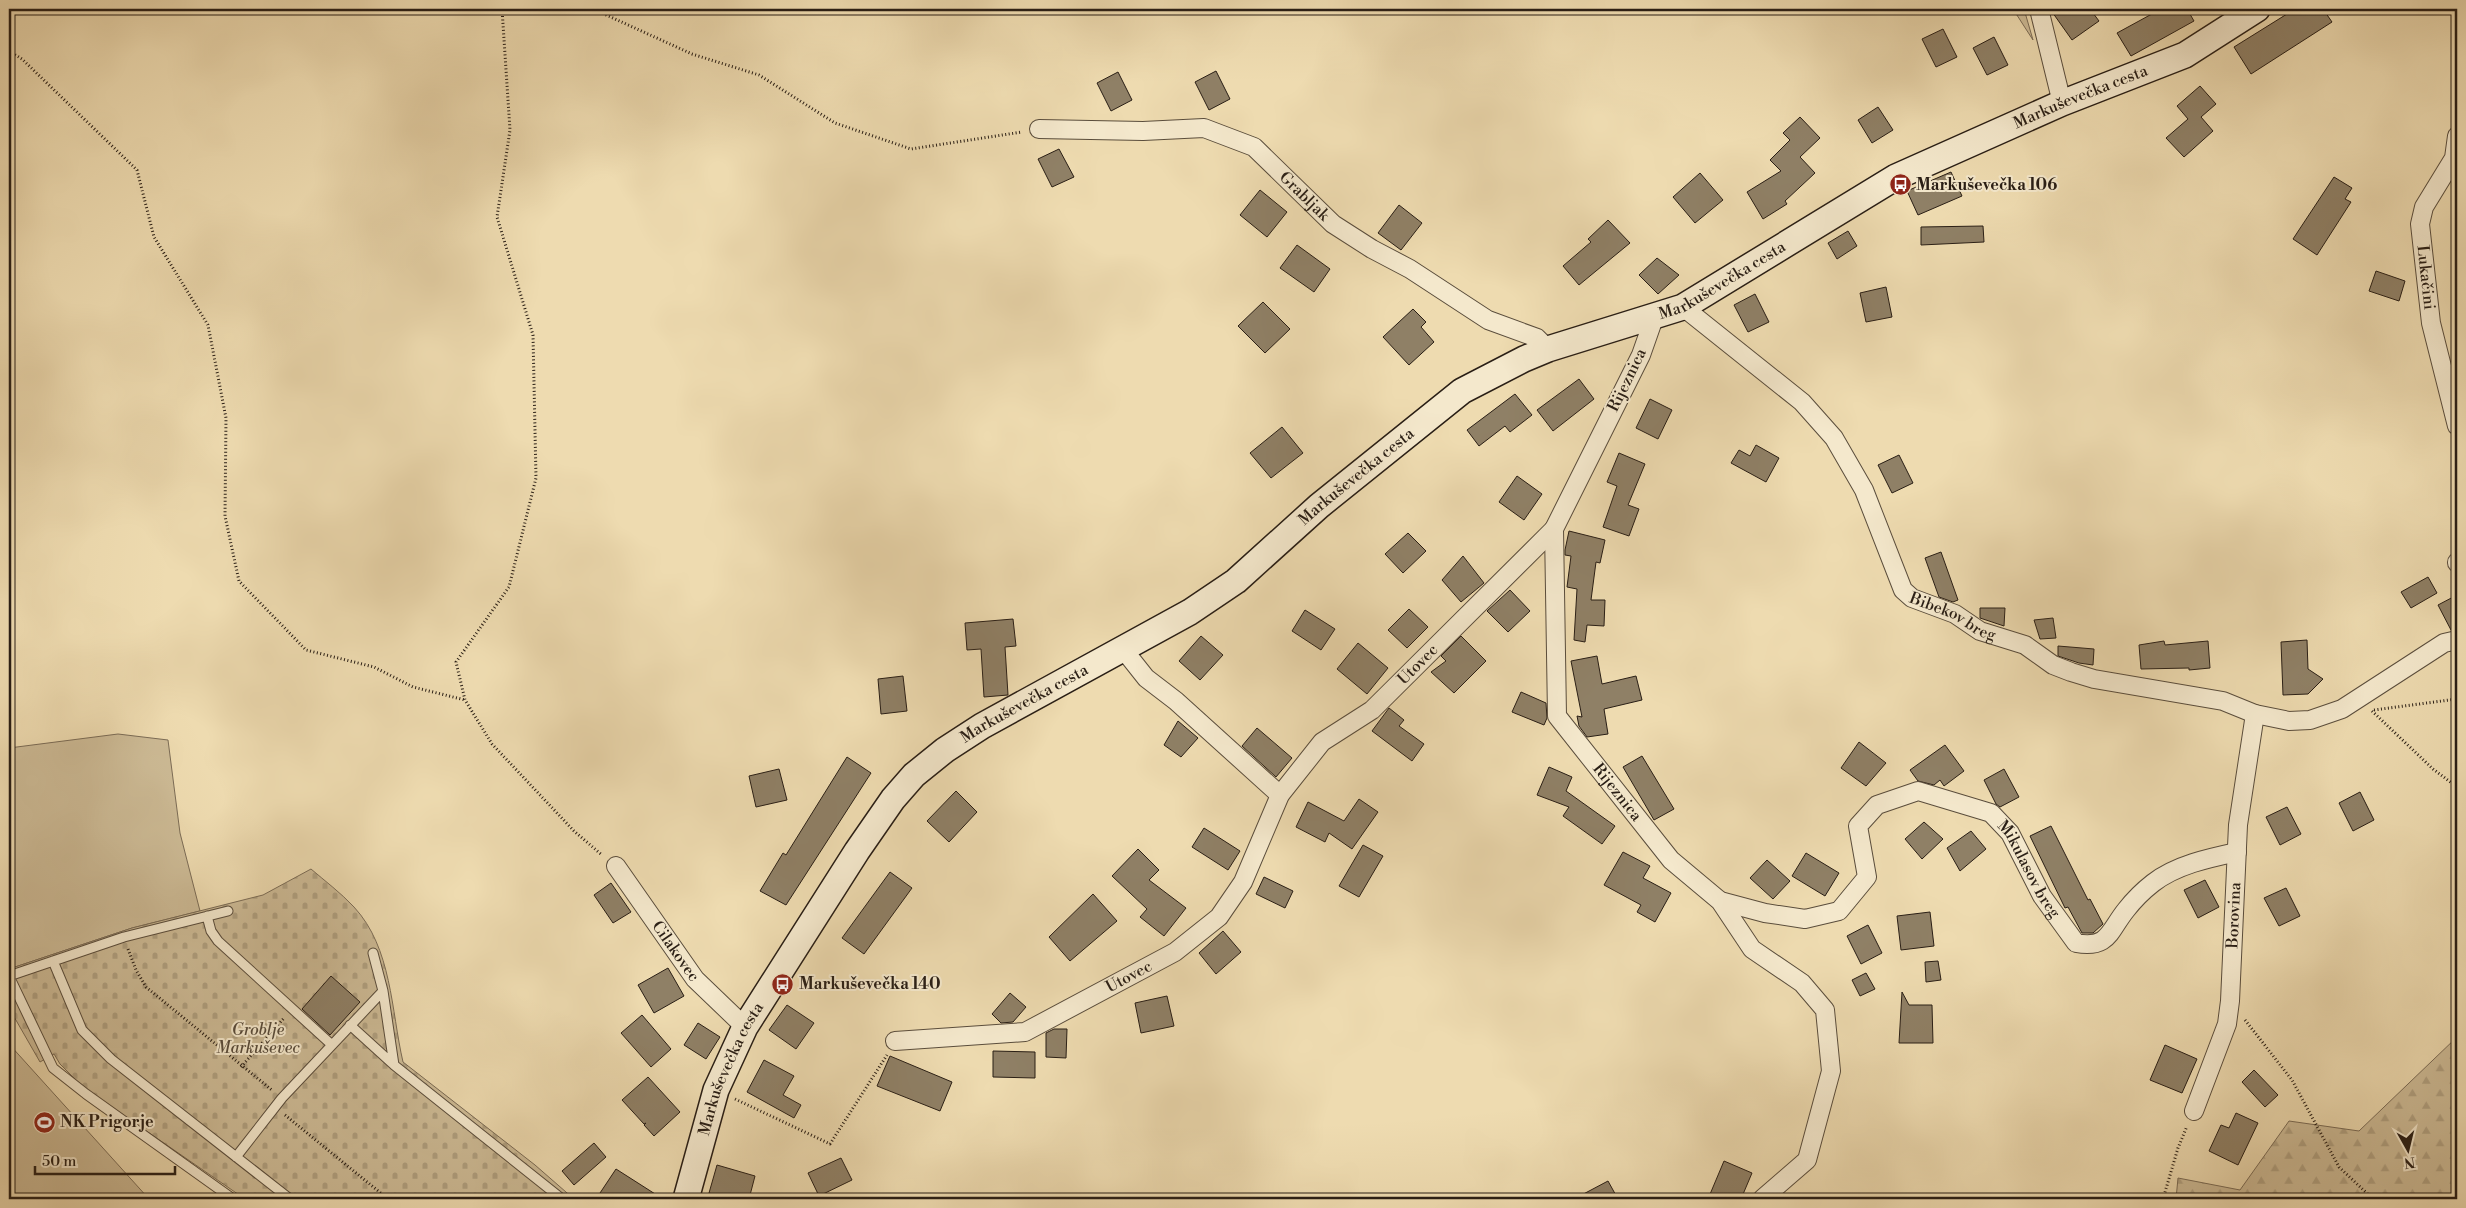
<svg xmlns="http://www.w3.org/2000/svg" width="2466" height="1208" font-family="'Libre Bodoni',serif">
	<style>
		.grass { fill: #cdbb96; stroke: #7b6c56 }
		.forest { fill: url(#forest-firs); stroke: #7b6c56 }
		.cemetery { fill: url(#cemetery-stones); stroke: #7b6c56 }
		.park { fill: url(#park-tufts); stroke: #7b6c56 }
		.building { fill: #8f8066; stroke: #291e15 }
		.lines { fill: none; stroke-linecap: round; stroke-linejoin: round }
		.lane-casing { stroke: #5a4d3c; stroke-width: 11 }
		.street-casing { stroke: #5a4d3c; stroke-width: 20 }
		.secondary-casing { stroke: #291e15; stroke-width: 28 }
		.path { stroke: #291e15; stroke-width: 3; stroke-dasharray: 1 2.5; stroke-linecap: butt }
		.lane { stroke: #f4e8cc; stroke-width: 9 }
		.street { stroke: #f4e8cc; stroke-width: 18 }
		.secondary { stroke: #f4e8cc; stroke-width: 25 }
		.labels { text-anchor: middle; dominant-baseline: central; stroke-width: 4; stroke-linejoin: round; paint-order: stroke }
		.street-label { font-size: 16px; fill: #291e15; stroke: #f4e8cc }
		.poi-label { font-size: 16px; font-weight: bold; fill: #291e15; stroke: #f4e8cc; text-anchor: start }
		.park-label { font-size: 16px; font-style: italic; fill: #5a4d3c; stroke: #f4e8cc }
	</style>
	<defs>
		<pattern id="forest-firs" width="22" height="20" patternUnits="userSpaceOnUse" patternTransform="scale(1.25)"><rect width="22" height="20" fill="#cdbb96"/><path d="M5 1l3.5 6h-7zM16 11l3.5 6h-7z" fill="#b0a080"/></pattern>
		<pattern id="cemetery-stones" width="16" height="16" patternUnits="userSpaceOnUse" patternTransform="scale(1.25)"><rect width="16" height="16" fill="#cdbb96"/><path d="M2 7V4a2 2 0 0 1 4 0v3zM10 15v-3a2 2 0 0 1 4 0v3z" fill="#b0a080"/></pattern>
		<pattern id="park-tufts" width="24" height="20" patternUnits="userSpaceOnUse" patternTransform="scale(1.25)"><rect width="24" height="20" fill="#cdbb96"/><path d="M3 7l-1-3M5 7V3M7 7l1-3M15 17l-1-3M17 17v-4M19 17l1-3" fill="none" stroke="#b0a080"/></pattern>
	</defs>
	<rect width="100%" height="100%" fill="#eedbb0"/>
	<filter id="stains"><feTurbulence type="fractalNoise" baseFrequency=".004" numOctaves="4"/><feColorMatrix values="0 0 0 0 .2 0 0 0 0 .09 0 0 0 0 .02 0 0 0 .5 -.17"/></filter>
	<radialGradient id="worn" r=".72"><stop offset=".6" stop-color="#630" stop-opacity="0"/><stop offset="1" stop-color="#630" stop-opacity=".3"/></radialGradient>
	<path class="grass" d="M118 734 168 740 180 833 200 911 132 928 9 969V748Z
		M9 1044 149 1199H9Z"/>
	<path class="forest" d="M2457 1037V1199H2176L2178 1178 2240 1190 2289 1121 2359 1131Z"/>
	<path class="cemetery" d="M311 869C325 881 341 893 354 907 392 948 391 1010 403 1062L535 1165 574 1199H245L84 1088 60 1064 54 1054 40 1062 9 1008V969L132 928 263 895Z"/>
	<path class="park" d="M2013 9H2024L2033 40Z"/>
	<path class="building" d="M2050 9H2090L2099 21 2072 40Z
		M2161 9H2187L2194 21 2131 56 2117 33Z
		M2295 9H2323L2332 22 2251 74 2234 47Z
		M1943 29 1957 57 1936 67 1922 39Z
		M1994 37 2008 65 1987 75 1973 48Z
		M1216 71 1230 99 1209 110 1195 82Z
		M1118 72 1132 100 1111 111 1097 83Z
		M2200 86 2216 104 2201 117 2213 131 2184 157 2166 138 2188 119 2177 106Z
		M1878 107 1893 130 1872 143 1858 120Z
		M1800 117 1820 138 1800 157 1815 173 1785 201 1787 204 1763 219 1747 192 1781 171 1770 160 1790 140 1783 133Z
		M1059 149 1074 177 1052 187 1038 159Z
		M1951 172 1962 196 1918 215 1907 191Z
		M1700 173 1723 200 1695 223 1673 197Z
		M2334 177 2352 188 2345 199 2351 202 2317 255 2293 239Z
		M1260 190 1287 212 1267 237 1240 215Z
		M1399 205 1422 223 1401 250 1378 233Z
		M1608 220 1630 243 1579 285 1563 266 1591 242 1588 239Z
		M1983 226 1984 242 1921 245V227Z
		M1848 231 1857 246 1837 259 1828 243Z
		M1297 245 1330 269 1314 292 1280 268Z
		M1657 258 1679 275 1658 294 1639 275Z
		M2376 271 2405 281 2399 301 2369 291Z
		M1886 287 1892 317 1866 322 1860 293Z
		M1755 294 1769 322 1748 332 1734 305Z
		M1263 302 1290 329 1265 353 1238 326Z
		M1413 309 1426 322 1421 327 1434 342 1409 365 1383 337Z
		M1579 379 1594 399 1553 431 1537 410Z
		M1515 394 1532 415 1510 432 1505 426 1479 446 1467 430Z
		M1650 399 1672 410 1658 439 1636 428Z
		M1282 427 1303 453 1271 478 1250 453Z
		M1756 445 1779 458 1766 482 1731 463 1739 450 1750 456Z
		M1619 453 1645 464 1628 505 1639 509 1629 536 1603 527 1617 486 1607 482Z
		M1899 455 1913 483 1892 493 1878 465Z
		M1517 476 1542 494 1524 520 1499 502Z
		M1569 531 1605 540 1600 563 1596 562 1591 600H1605L1604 626 1587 625 1585 642 1574 640 1577 589 1567 587 1571 556 1565 555V550Z
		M1408 533 1426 551 1403 573 1385 554Z
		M1941 552 1958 600 1953 602 1939 597 1925 558Z
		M1463 556 1484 583 1461 602 1442 580Z
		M2428 577 2437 593 2411 608 2401 592Z
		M1510 590 1530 611 1508 632 1487 611Z
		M2457 595V630H2451L2438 605Z
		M1980 608H2005L2004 626 1980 618Z
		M1409 609 1428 627 1407 648 1388 630Z
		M1305 610 1335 629 1321 650 1292 631Z
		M2053 618 2056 638 2040 639 2034 620Z
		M1013 619 1016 646 1005 647 1008 695 984 697 981 649 967 650 965 623Z
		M1201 636 1223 655 1200 680 1179 661Z
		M1461 636 1486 661 1454 693 1431 672 1446 661 1441 656Z
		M2307 640 2308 669 2323 679 2308 694 2283 695 2281 642Z
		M2164 641 2165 645 2208 641 2210 668 2189 670V668L2141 669 2139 645Z
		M1358 643 1388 668 1367 694 1337 669Z
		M2058 646 2094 649 2093 665 2079 663 2058 656Z
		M1597 656 1602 684 1636 676 1642 700 1604 709 1608 734 1587 737 1579 726 1577 716 1582 717 1571 661Z
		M903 676 907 711 881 714 878 679Z
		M1521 692 1546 703 1547 718 1544 725 1512 712Z
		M1389 708 1404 720 1399 726 1424 744 1412 761 1372 731Z
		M1178 721 1198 738 1181 757 1164 745Z
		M1257 728 1292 758 1276 777 1242 746Z
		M1859 742 1886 763 1866 786 1841 768Z
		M1945 745 1964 771 1944 786 1940 780 1934 785 1918 781 1910 770Z
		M1642 756 1674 809 1654 820 1623 767Z
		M847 757 871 773 786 905 760 891 783 853 786 855Z
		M1549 767 1572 777 1566 791 1615 826 1602 844 1563 816 1569 807 1537 795Z
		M779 769 787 800 756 807 749 776Z
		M2004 769 2019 797 2000 807 1996 804 1984 780Z
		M956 791 977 812 949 842 927 821Z
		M2360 792 2374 820 2353 831 2339 803Z
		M1359 799 1378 812 1352 849 1329 833 1325 842 1296 827 1308 802 1344 821Z
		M2287 807 2301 834 2280 845 2266 817Z
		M1924 822 1943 839 1922 859 1905 839Z
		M2051 826 2088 900 2090 899 2103 924 2093 933H2082L2068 907 2065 908 2030 836Z
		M1204 828 1240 851 1228 870 1192 847Z
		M1971 831 1986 849 1960 871 1947 848Z
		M1363 845 1383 856 1359 897 1339 886Z
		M1138 849 1159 870 1149 880 1186 908 1164 936 1140 917 1147 909 1112 876Z
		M1623 852 1650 866 1643 878 1671 893 1655 922 1637 912 1641 905 1604 885Z
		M1806 853 1839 873 1825 896 1792 876Z
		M1767 860 1790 881 1773 899 1750 878Z
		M890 872 912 888 864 954 842 938Z
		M1264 877 1293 891 1285 908 1256 894Z
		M2205 880 2219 907 2198 918 2184 890Z
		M611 883 631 912 613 923 594 895Z
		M2286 888 2300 916 2279 926 2264 898Z
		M1093 894 1117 921 1070 961 1049 937Z
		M1930 912 1934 946 1901 950 1897 916Z
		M1868 925 1882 953 1861 964 1847 936Z
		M1223 931 1241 952 1216 974 1199 953Z
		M1938 961 1941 980 1926 982 1925 962Z
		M668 968 684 996 654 1013 638 985Z
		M1866 973 1875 989 1860 996 1852 980Z
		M331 976 360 1002 330 1035 302 1009Z
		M1902 992 1909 1005H1932L1933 1043H1899Z
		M1010 993 1026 1007 1013 1022 1001 1023 992 1014Z
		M1167 996 1174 1026 1141 1033 1135 1003Z
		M787 1005 814 1023 796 1049 769 1030Z
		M642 1015 671 1049 651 1067 621 1033Z
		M698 1023 720 1037 706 1059 684 1045Z
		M1054 1029H1067L1066 1058 1046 1057V1033Z
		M2165 1045 2197 1059 2182 1093 2150 1080Z
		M993 1051 1035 1052V1078L993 1077Z
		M890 1056 952 1082 940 1111 877 1086Z
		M764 1060 794 1076 783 1095 801 1105 794 1118 747 1092Z
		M2254 1070 2278 1095 2265 1107 2242 1082Z
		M648 1077 680 1112 654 1136 644 1125 646 1123 644 1124 622 1100Z
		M2236 1113 2258 1123 2238 1165 2209 1151 2221 1125 2229 1128Z
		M594 1143 606 1157 574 1185 562 1171Z
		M841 1158 852 1180 819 1196 808 1173Z
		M1724 1161 1752 1173 1741 1199H1708Z
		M717 1165 755 1176 749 1199H731L709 1193Z
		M616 1169 663 1199H596Z
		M1608 1181 1618 1199H1574Z"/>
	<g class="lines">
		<defs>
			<path id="lane" d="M228 911 124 937 9 976 53 1068 86 1094 233 1199
				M207 916 211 931 218 941 332 1045
				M373 953 383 991 394 1065
				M53 961 82 1030 111 1059 290 1199
				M350 1025 394 1065 562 1199
				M236 1157 282 1098 383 991"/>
			<g id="street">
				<path d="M2039 9 2062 103"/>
				<path id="s1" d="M1039 129 1143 131 1204 128 1254 147 1333 224 1372 249 1410 269 1488 320 1537 338 1548 349"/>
				<path id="s2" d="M2457 136 2454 158 2424 207 2420 224 2431 323 2457 426"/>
				<path id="s3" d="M1683 307 1802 402 1834 438 1864 490 1903 590 1912 598 1955 614 1980 631 2025 645 2053 665 2071 672 2094 679 2223 701 2255 714 2289 721 2310 720 2342 709 2444 643 2457 640"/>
				<path id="s4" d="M1654 318 1641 355 1554 529 1557 716 1671 860 1720 901 1752 949 1802 983 1825 1010 1831 1071 1807 1160 1762 1199"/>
				<path d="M2457 563V562"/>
				<path d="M1123 649 1146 678 1176 701 1280 795"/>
				<path id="s5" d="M616 866 695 979 745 1027"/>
				<path id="s6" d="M1720 901 1765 913 1805 919 1839 911 1867 877 1858 826 1877 805 1918 791 1991 813 2010 833 2042 896 2076 943C2109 949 2109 931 2126 910 2133 901 2144 890 2153 883 2176 865 2209 858 2237 852"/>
				<path id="s7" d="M895 1041 1025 1032 1175 952 1219 917 1243 882 1280 795 1322 742 1372 710 1554 529"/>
				<path id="s8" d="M2194 1111 2227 1024 2230 1001 2238 825 2255 714"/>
			</g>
			<g id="secondary">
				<path id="s9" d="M686 1199 716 1090 745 1027 857 851 893 799 914 775 945 750 982 726 1190 612 1236 581 1319 506 1462 391 1524 359 1548 349 1683 307 1896 177 2062 103 2185 55 2257 9"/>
			</g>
		</defs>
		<use href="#lane" class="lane-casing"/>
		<use href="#street" class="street-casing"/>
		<use href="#secondary" class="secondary-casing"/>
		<path class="path" d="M502 9 510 130 497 217 533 335 536 478 509 587 456 662 465 700 492 744 574 831 602 855
			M593 9 692 54 759 75 835 123 911 149 1022 132
			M9 51 22 59 137 170 154 237 208 325 226 418 225 516 239 581 306 650 374 667 413 687 465 700
			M2374 710 2457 699
			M2372 711 2433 769 2457 787
			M128 949 136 970 146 987 273 1091
			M2245 1020 2292 1080 2339 1167 2373 1199
			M241 1067 284 1018
			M735 1099 830 1144 887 1055
			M285 1115 388 1199
			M2163 1199 2178 1148 2187 1126"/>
		<use href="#lane" class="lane"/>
		<use href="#street" class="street"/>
		<use href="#secondary" class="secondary"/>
	</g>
	<defs>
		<symbol id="bus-disc" viewBox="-11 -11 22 22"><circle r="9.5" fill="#8f2418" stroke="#f4e8cc"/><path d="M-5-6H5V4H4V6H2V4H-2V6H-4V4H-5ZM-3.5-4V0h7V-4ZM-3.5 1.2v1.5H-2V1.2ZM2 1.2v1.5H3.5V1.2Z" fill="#fff"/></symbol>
		<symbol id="stadium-disc" viewBox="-11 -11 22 22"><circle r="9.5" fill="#8f2418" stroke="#f4e8cc"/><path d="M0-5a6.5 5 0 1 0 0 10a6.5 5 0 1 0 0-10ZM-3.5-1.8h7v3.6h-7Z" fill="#fff"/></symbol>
	</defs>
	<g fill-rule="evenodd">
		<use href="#bus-disc" x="1888" y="172" width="25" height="25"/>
		<use href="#bus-disc" x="770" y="972" width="25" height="25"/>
		<use href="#stadium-disc" x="32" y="1110" width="25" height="25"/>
	</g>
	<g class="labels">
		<g class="street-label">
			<text stroke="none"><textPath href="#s9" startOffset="1846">Markuševečka cesta</textPath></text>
			<text stroke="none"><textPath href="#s1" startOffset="289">Grabljak</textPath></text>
			<text stroke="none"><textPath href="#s2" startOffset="151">Lukačini</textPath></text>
			<text stroke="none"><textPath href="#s9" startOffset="1442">Markuševečka cesta</textPath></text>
			<text transform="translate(1627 380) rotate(-64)">Rijeznica</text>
			<text stroke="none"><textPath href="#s9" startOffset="1022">Markuševečka cesta</textPath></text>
			<text stroke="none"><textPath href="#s3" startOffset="425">Bibekov breg</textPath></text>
			<text stroke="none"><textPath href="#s7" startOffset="685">Utovec</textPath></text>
			<text stroke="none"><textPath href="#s9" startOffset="618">Markuševečka cesta</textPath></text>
			<text stroke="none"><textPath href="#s4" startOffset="518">Rijeznica</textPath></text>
			<text stroke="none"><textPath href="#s6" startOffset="434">Mikulasov breg</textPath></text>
			<text stroke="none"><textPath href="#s8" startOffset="202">Borovina</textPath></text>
			<text stroke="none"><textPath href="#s5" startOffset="104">Cilakovec</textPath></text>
			<text stroke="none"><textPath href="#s7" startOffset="248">Utovec</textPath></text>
			<text stroke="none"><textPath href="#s9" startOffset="138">Markuševečka cesta</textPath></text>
		</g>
		<g class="poi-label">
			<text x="1916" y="185">Markuševečka 106</text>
			<text x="799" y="984">Markuševečka 140</text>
			<text x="60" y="1122">NK Prigorje</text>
		</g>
		<g class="park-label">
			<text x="258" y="1030">Groblje<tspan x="258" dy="18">Markuševec</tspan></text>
		</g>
	</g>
	<rect width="2466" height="1208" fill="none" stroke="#eedbb0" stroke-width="30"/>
	<rect x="10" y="10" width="2446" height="1188" fill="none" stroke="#291e15" stroke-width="2.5"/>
	<rect x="15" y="15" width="2436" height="1178" fill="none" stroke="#291e15"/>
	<g transform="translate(2408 1150) rotate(172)" stroke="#f4e8cc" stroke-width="4" paint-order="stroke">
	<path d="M0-4L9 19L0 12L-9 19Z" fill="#291e15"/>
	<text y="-8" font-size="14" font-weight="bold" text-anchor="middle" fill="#291e15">N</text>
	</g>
	<path d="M35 1166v8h140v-8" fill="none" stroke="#291e15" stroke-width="2.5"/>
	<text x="42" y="1166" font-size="15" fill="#291e15" stroke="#f4e8cc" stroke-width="4" paint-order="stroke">50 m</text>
	<rect width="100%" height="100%" filter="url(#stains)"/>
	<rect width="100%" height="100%" fill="url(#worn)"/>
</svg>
